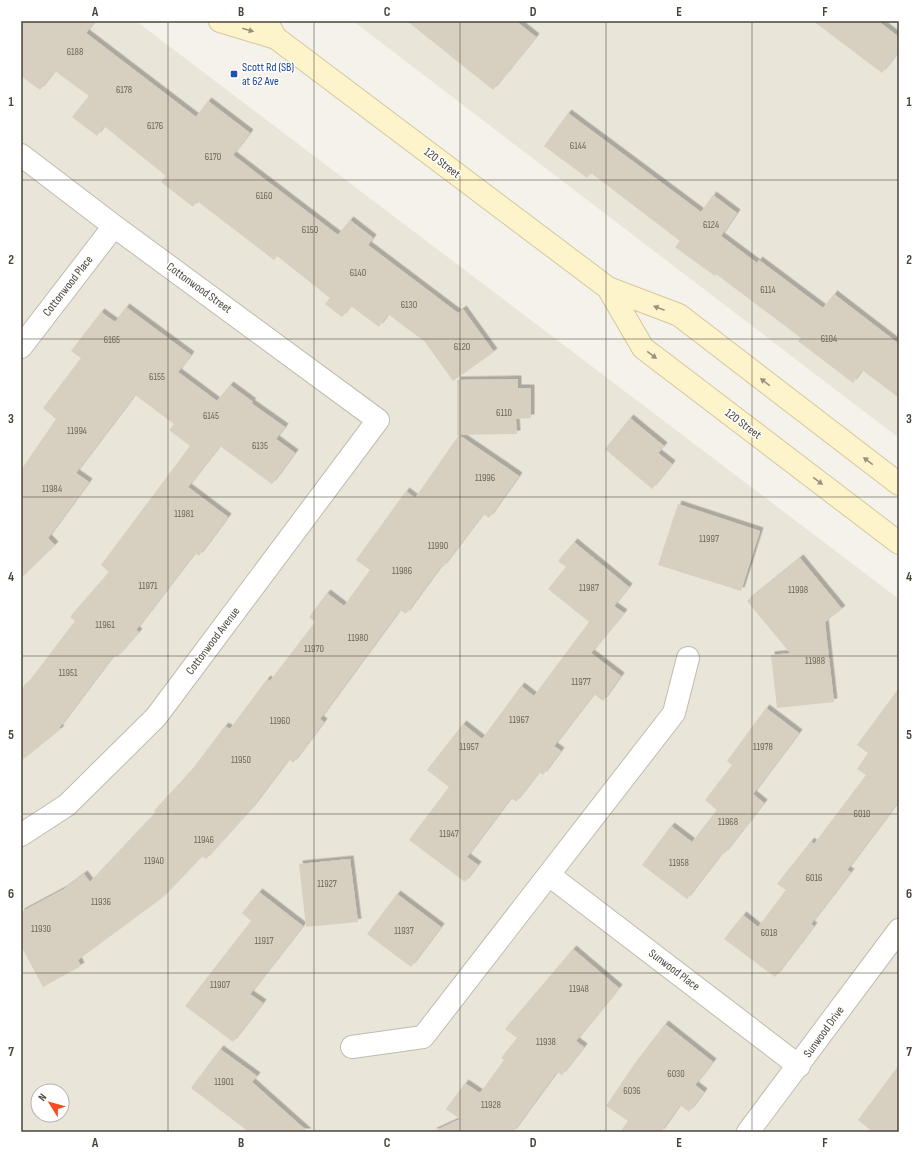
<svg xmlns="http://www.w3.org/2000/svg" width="920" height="1153" font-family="'Sofia Sans Condensed',sans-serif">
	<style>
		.residential { fill: #e9e5d9; fill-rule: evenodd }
		.building { fill: #d7cfc0; filter: url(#shadow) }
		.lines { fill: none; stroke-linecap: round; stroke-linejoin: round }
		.minor-casing { stroke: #c1bbad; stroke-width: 24 }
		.secondary-casing { stroke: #d4c89b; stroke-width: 24 }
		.minor { stroke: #fff; stroke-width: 22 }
		.secondary { stroke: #fef4cc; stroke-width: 22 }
		.oneway { fill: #9a937b }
		.grid { fill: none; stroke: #494438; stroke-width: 1; stroke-opacity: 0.55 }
		.transit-dot { fill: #1a4fb4; stroke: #fff; stroke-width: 1.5 }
		.labels { text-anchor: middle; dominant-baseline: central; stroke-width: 3; stroke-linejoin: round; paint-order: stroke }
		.number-label { font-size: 10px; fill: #6c675a }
		.transit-label { font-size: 12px; fill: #164399; stroke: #fff; text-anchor: start }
		.street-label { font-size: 12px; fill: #494438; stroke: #fff }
		.neatline { fill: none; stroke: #494438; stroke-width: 1.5 }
		.grid-label { font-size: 13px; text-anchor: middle; font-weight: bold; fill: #494438 }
	</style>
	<defs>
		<filter id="shadow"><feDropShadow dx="3.5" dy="-3.5" stdDeviation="0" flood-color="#0004"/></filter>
	</defs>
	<rect width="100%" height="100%" fill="#f5f2eb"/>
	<path class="residential" d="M21 21H136L899 599V1132H21ZM38 1091H62V1115H38Z
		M353 21H899V438L845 397Z"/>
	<path class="building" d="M21 21H95L86 33 196 117 208 101 250 133 233 155 338 235 350 220 373 238 368 245 458 313 463 309 494 352 453 381 425 342 388 314 379 327 351 306 342 317 325 304 330 298 277 256 274 260 197 201 193 207 161 182 166 176 104 126 97 136 72 117 89 96 55 71 40 90 21 76Z
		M407 21H516L536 37 493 90Z
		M813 21H878L899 37V51L882 73Z
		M568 113 701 212 713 195 737 213 721 236 757 263 759 260 823 308 834 294 899 344V398L862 370 853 383 798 341 801 338 716 274 715 276 675 247 680 241 591 173 587 178 544 146Z
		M126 307 191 355 178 372 217 401 230 385 253 402 251 403 285 427 276 439 295 453 272 484 220 446 188 487 228 517 199 556 195 553 136 630 139 632 117 657 114 655 59 728 61 729 21 761V689L27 684 75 621 70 617 109 572 101 565 190 446 169 430 174 424 135 395 76 473 89 482 48 538 55 545 21 578V470L56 419 43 408 81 358 71 351 101 312 115 322Z
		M518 379V388H531V418L516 419 517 434 457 435V380Z
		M630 418 664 446 658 453 672 464 652 489 605 449Z
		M459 435 519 476 489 518 483 514 443 567 442 565 406 614 400 610 320 719 324 722 293 763 289 759 252 808 206 859 202 856 162 898 78 960 81 966 43 987 21 946V912L64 889 84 874 90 882 156 812 154 811 191 771 225 726 230 729 267 679 270 681 315 622 309 617 327 593 344 606 370 570 356 560 406 491 415 498Z
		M678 504 760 531 741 591 658 565Z
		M574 542 629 587 614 606 624 613 591 653 621 676 603 701 594 694 554 746 561 751 543 775 539 772 516 802 511 798 467 857 478 865 465 882 409 840 449 787 427 770 463 724 482 739 521 686 534 696 589 622 548 589 566 567 558 561Z
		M800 558 842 609 825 622 834 702 777 708 771 655 790 653 747 601Z
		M899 688V801L847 870 851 872 811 924 814 926 775 977 724 939 743 915 758 927 786 890 777 884 811 841 814 844 866 775 857 769 868 753 857 745Z
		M766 708 799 733 753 794 764 803 724 854 722 853 687 899 642 865 671 826 692 842 717 810 705 800 732 765 727 761Z
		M350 859 358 922 306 927 299 864Z
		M259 892 303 926 250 994 263 1003 233 1042 185 1006 251 921 242 913Z
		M397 894 441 927 411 967 367 934Z
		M573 949 619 988 576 1041 584 1047 562 1075 557 1072 513 1132H432L460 1119 446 1109 465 1083 480 1093 504 1060 501 1058 517 1038 505 1029Z
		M665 1024 713 1062 695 1085 704 1092 689 1112 680 1105 661 1132H620L628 1121 606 1106 635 1063Z
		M220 1049 257 1076 252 1082 308 1132H249L191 1088Z
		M899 1065V1132H873L858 1120Z"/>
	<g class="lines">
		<defs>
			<path id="minor" d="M21 155 114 226 378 420 156 717 67 805 21 835
				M21 347 114 226
				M549 875 799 1066
				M352 1047 423 1037 674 713 688 658
				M748 1132 899 930"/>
			<path id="secondary" d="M220 21 276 38
				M266 21 276 38 608 288 679 315 899 484
				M608 288 643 348 899 543"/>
		</defs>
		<use href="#minor" class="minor-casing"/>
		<use href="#secondary" class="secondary-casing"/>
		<use href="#minor" class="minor"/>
		<use href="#secondary" class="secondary"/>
	</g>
	<defs><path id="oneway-solid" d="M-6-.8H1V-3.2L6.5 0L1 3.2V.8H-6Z"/></defs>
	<g class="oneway">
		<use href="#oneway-solid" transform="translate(248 30) rotate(16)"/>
		<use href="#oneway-solid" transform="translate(659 308) rotate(-159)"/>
		<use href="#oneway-solid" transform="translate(652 355) rotate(37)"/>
		<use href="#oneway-solid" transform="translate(765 382) rotate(-143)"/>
		<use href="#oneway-solid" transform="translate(868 461) rotate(-143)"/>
		<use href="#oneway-solid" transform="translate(818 481) rotate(37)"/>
	</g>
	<path class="grid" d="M168 21V1132M314 21V1132M460 21V1132M606 21V1132M752 21V1132M21 180H899M21 339H899M21 497H899M21 656H899M21 814H899M21 973H899"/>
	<rect class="transit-dot" x="230" y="70" width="8" height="8" rx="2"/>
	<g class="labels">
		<g class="number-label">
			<text x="75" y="52">6188</text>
			<text x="124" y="90">6178</text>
			<text x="155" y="126">6176</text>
			<text x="578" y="146">6144</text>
			<text x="213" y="157">6170</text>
			<text x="264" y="196">6160</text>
			<text x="711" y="225">6124</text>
			<text x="310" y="230">6150</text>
			<text x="358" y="273">6140</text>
			<text x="768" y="290">6114</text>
			<text x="409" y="305">6130</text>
			<text x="829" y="339">6104</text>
			<text x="112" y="340">6165</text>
			<text x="462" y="347">6120</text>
			<text x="157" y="377">6155</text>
			<text x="504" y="413">6110</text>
			<text x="211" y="416">6145</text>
			<text x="77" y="431">11994</text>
			<text x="260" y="446">6135</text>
			<text x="485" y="478">11996</text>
			<text x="52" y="489">11984</text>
			<text x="184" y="514">11981</text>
			<text x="709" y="539">11997</text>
			<text x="438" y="546">11990</text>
			<text x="402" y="571">11986</text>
			<text x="148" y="586">11971</text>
			<text x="589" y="588">11987</text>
			<text x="798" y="590">11998</text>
			<text x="105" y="625">11961</text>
			<text x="358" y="638">11980</text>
			<text x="314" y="649">11970</text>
			<text x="815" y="661">11988</text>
			<text x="68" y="673">11951</text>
			<text x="581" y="682">11977</text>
			<text x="519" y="720">11967</text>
			<text x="280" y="721">11960</text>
			<text x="469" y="747">11957</text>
			<text x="763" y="747">11978</text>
			<text x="241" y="760">11950</text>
			<text x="862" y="814">6010</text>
			<text x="728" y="822">11968</text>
			<text x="449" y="834">11947</text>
			<text x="204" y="840">11946</text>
			<text x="154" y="861">11940</text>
			<text x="679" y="863">11958</text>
			<text x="814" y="878">6016</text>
			<text x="327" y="884">11927</text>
			<text x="101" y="902">11936</text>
			<text x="41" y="929">11930</text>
			<text x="404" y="931">11937</text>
			<text x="769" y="933">6018</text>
			<text x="264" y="941">11917</text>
			<text x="220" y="985">11907</text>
			<text x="579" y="989">11948</text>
			<text x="546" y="1042">11938</text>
			<text x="676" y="1074">6030</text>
			<text x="224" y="1082">11901</text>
			<text x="632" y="1091">6036</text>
			<text x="491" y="1105">11928</text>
		</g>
		<g class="transit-label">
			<text x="242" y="67">Scott Rd (SB)<tspan x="242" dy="14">at 62 Ave</tspan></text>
		</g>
		<g class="street-label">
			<text transform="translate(442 163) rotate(37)">120 Street</text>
			<text transform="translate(68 286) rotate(-52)">Cottonwood Place</text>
			<text transform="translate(199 288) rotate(36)">Cottonwood Street</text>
			<text transform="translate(743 424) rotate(37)">120 Street</text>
			<text transform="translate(213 641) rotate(-53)">Cottonwood Avenue</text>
			<text transform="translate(674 970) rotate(37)">Sunwood Place</text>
			<text transform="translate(824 1032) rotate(-54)">Sunwood Drive</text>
		</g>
	</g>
	<rect width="920" height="1153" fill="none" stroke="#ffffff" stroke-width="44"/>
	<g transform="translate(50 1103) rotate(307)"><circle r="19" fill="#ffffff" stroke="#b6b4af"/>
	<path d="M0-3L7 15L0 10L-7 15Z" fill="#f64c20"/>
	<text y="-6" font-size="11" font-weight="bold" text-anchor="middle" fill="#494438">N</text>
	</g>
	<rect x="22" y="22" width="876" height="1109" class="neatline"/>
	<g class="grid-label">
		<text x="95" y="16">A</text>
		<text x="241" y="16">B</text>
		<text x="387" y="16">C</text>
		<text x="533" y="16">D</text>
		<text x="679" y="16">E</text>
		<text x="825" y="16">F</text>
		<text x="11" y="106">1</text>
		<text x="909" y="106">1</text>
		<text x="11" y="264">2</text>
		<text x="909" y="264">2</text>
		<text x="11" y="423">3</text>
		<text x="909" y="423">3</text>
		<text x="11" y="581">4</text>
		<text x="909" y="581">4</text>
		<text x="11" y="739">5</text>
		<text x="909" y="739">5</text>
		<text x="11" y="898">6</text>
		<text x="909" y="898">6</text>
		<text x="11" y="1056">7</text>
		<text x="909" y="1056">7</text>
		<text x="95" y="1147">A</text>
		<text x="241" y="1147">B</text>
		<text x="387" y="1147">C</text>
		<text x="533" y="1147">D</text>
		<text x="679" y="1147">E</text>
		<text x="825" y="1147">F</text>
	</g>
</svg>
